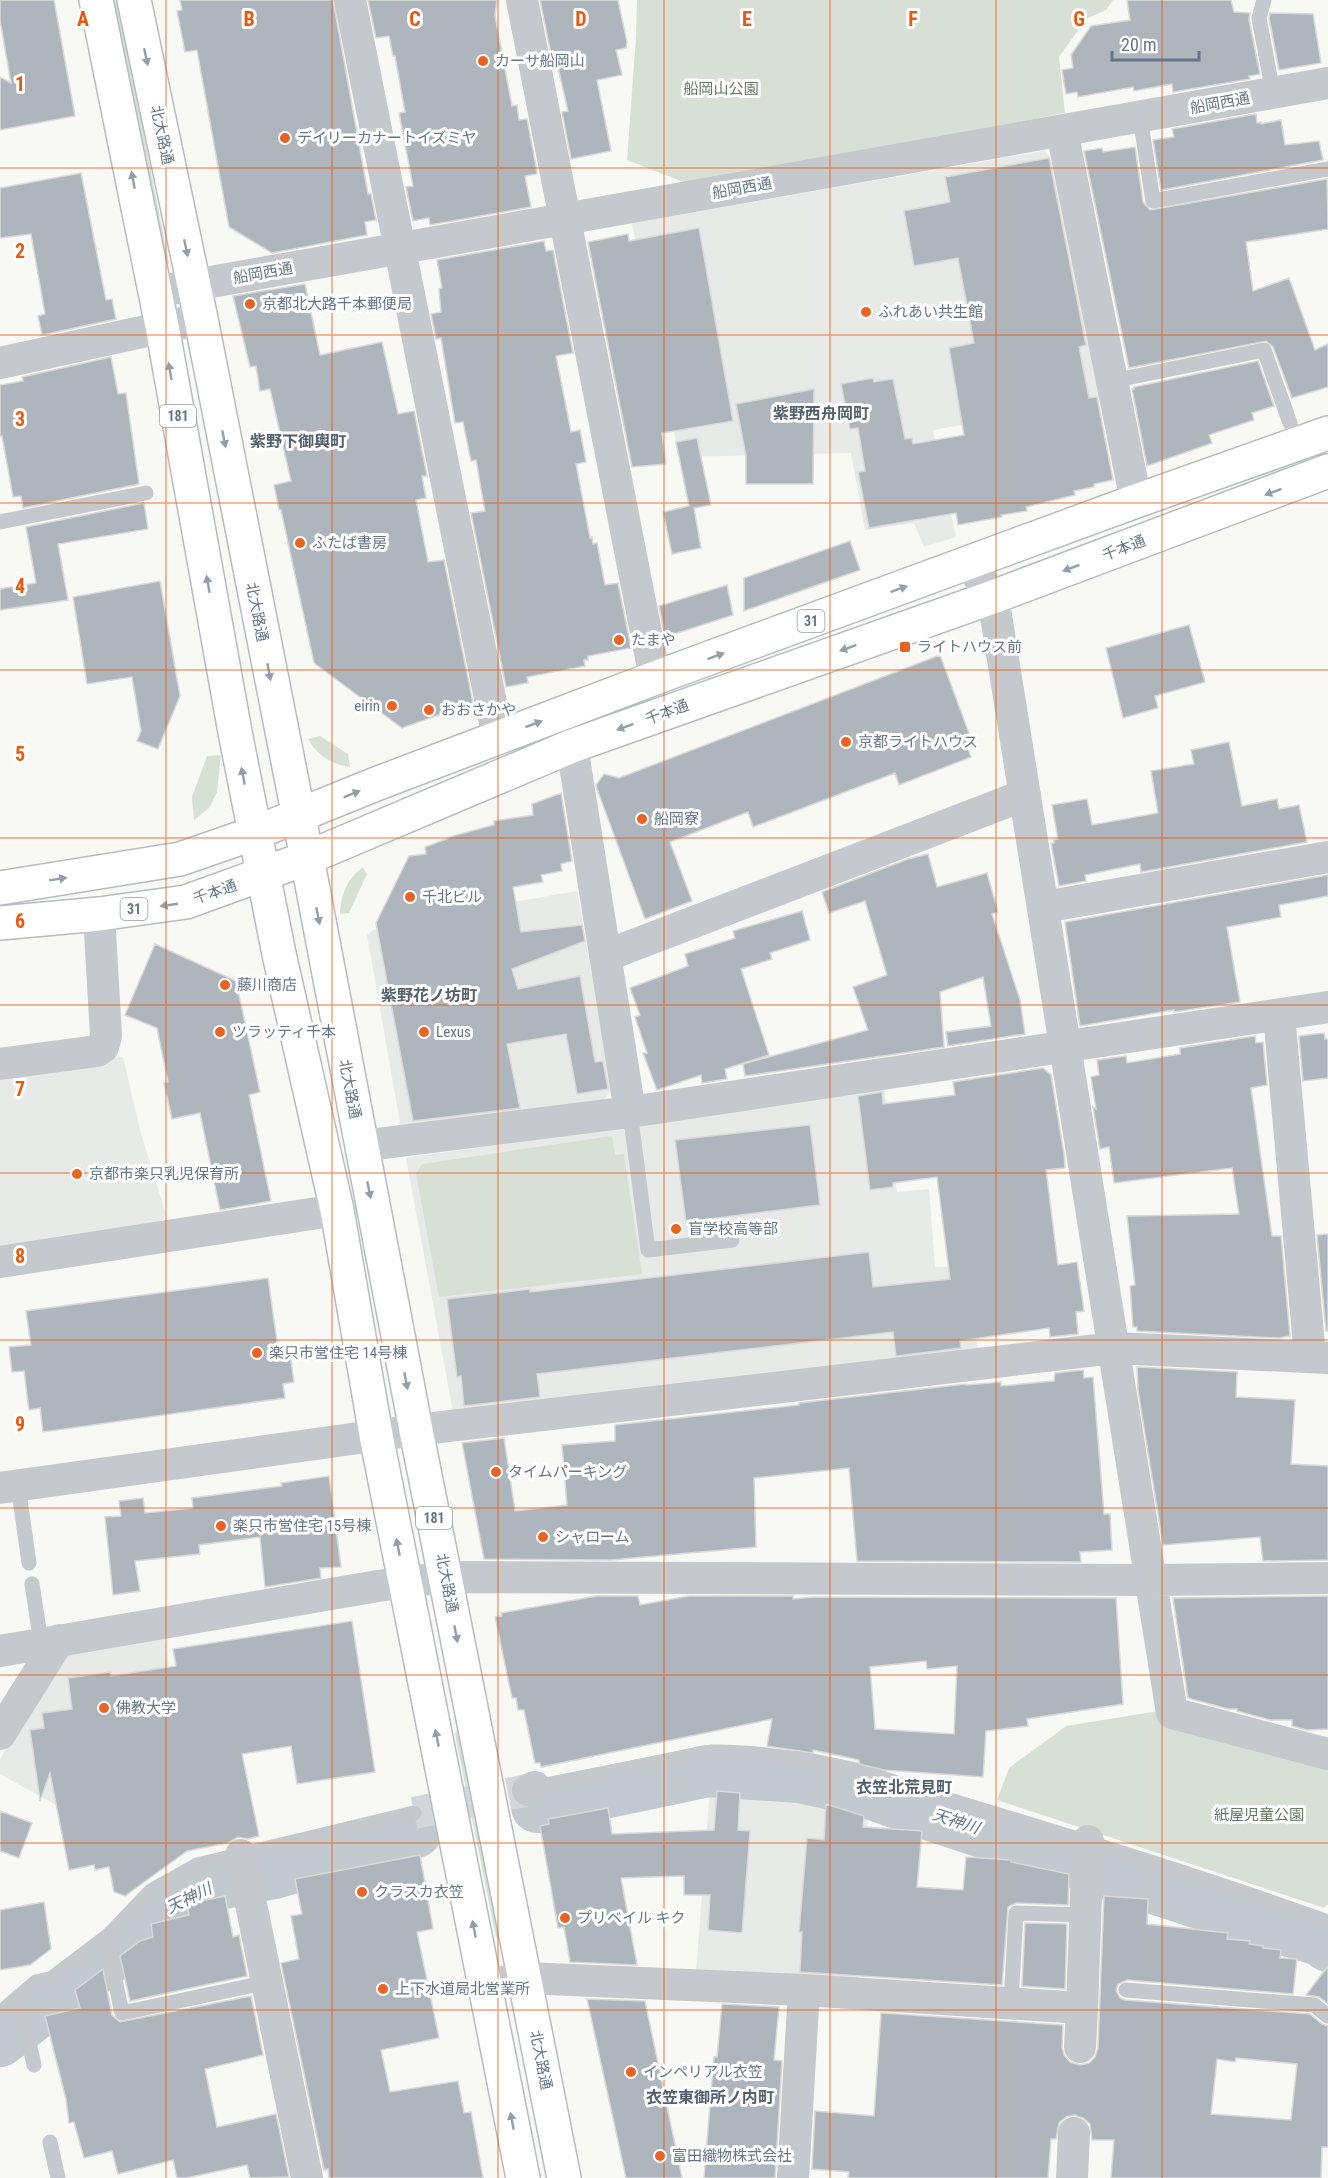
<svg xmlns="http://www.w3.org/2000/svg" width="1328" height="2178" font-family="'Roboto Condensed','Noto Sans JP',sans-serif">
	<style>
		.built { fill: #e8eae8 }
		.green { fill: #d8e0d6 }
		.lines { fill: none; stroke-linecap: round; stroke-linejoin: round }
		.river { stroke: #c2cad0; stroke-width: 52 }
		.building { fill: #aeb5bc; stroke: #d9dad7; stroke-width: 1.5; fill-rule: evenodd }
		.minor-tunnel { stroke: #d4d7da; stroke-width: 32; stroke-dasharray: 32 16; stroke-linecap: butt }
		.primary-casing { stroke: #b8bcc0; stroke-width: 36 }
		.service { stroke: #c5c8cc; stroke-width: 15 }
		.minor { stroke: #c5c8cc; stroke-width: 32 }
		.primary { stroke: #fff; stroke-width: 33 }
		.oneway { fill: #949eab }
		.grid { fill: none; stroke: #e8590c; stroke-width: 1.5; stroke-opacity: 0.55 }
		.poi-dot { fill: #ea6322; stroke: #fff; stroke-width: 2 }
		.labels { text-anchor: middle; dominant-baseline: central; stroke-width: 6; stroke-linejoin: round; paint-order: stroke }
		.shield { fill: #fff; stroke: #949eab; stroke-width: 1.5 }
		.shield-label { font-size: 14px; font-weight: bold; fill: #667587 }
		.poi-label { font-size: 15px; fill: #667587; stroke: #fff; text-anchor: start }
		.park-label { font-size: 15px; fill: #647961; stroke: #fff }
		.street-label { font-size: 15px; fill: #667587; stroke: #fff }
		.neighbourhood-label { font-size: 16px; font-weight: bold; fill: #545f6c; stroke: #fff }
		.water-label { font-size: 16px; font-style: italic; fill: #627783; stroke: #fff }
		.grid-label { font-size: 20px; text-anchor: middle; font-weight: bold; fill: #e8590c; stroke: #fff; stroke-width: 6; stroke-linejoin: round; paint-order: stroke }
	</style>
	<rect width="100%" height="100%" fill="#f8f8f5"/>
	<path class="built" d="M1044 151 1052 159 1101 400 933 430 956 537 924 547 914 523 865 530 851 453 679 457 632 223Z
		M577 891 612 1089 601 1104 402 1134 367 935 373 930 485 912V907Z
		M123 1057 141 1134 166 1214 154 1232 0 1254V1071Z
		M884 1088 897 1192 929 1189 935 1267 966 1266 979 1356 454 1417 406 1158Z
		M164 1635 190 1795 85 1821 0 1774V1759L62 1657 74 1650Z
		M734 1786 787 1792 825 1802 868 1817 857 1982 696 1973 710 1787Z"/>
	<path class="green" d="M113 0H118L169 264 166 266Z
		M637 0H1113L1106 10 1086 19 1059 57 1065 113 691 185 627 160 636 37Z
		M320 736 348 754 350 767C331 764 318 756 308 739Z
		M221 755 217 792 209 808 194 820 192 797 207 756Z
		M363 867 367 874 349 913 340 914C341 894 347 879 363 867Z
		M612 1136 615 1155 624 1154 642 1274 439 1297 416 1174 422 1164Z
		M1159 1711 1328 1764V1904L1324 1908 997 1800 1009 1768 1066 1726Z
		M457 1730 461 1733 500 1941 496 1937 455 1734Z"/>
	<g class="lines">
		<path class="river" d="M537 1807 708 1771 799 1777 861 1790 934 1816 1236 1915 1320 1940 1328 1946
			M0 2041 121 1949 163 1909 214 1885 274 1873 416 1832"/>
	</g>
	<path class="building" d="M0 0H54L75 116 0 130V77L11 83 0 20Z
		M180 0H333L368 194H371L376 220 365 222 367 235 272 253 229 227 197 50 185 52 177 11 182 10Z
		M368 0H497L495 16 512 106 517 105 519 120 527 119 536 166 537 174 525 176 531 207 430 225 429 218 413 221 406 187 413 186 399 113 405 112 395 56H393L389 36 376 38Z
		M540 0H618L627 42 626 48 616 50 622 75 597 80 611 151 571 159 562 112 568 111 557 63 553 64Z
		M1127 0H1231L1234 12 1250 13 1249 20 1260 74 1249 76 1250 79 1173 92 1172 84 1134 91 1133 87 1078 97 1077 92 1066 94 1062 70 1073 68 1071 55 1091 26 1130 20Z
		M1270 13 1313 14 1321 63 1279 70 1269 18Z
		M1256 114 1257 123 1261 122V124L1281 120 1285 145 1319 141 1323 160 1161 190 1153 140 1174 137 1172 129Z
		M1135 147 1143 202 1150 210 1327 179 1328 229 1246 242 1253 291 1289 278 1315 350 1328 344V387L1292 398 1273 347 1266 341 1129 368 1084 151 1102 148 1103 152Z
		M1049 158 1086 345 1079 347 1089 398 1097 397 1113 480 1094 484V487L1074 491 1075 495 1026 507 1027 511 1001 515 1002 517 958 525 956 513 869 528 858 472 865 471 858 428 850 429 841 384 873 378 874 382 893 379 905 439 912 438 913 444 964 435 949 348 974 343 958 258 914 266 904 211 950 202 945 177Z
		M81 173 106 300 112 299 116 319 42 335 38 316 45 314 31 234 0 238V188Z
		M699 228 733 421 662 433 666 464 632 467 588 242 628 234 629 241Z
		M544 241 546 251 553 250 573 353 556 356 571 432 580 430 586 462 576 464 590 538 592 537 593 544 597 543 605 585 618 583 631 648 588 656V660H584L585 666 527 677 528 683 506 687 471 513 485 511 476 460 471 461 463 422 455 423 441 338 436 339 431 314 441 312 439 289 442 288 437 260Z
		M305 284 320 355 382 342 398 414 414 411 427 476H422L426 498 416 500 428 562 444 560 473 703 402 728 314 663 281 510H279L274 485 291 481 270 389 260 391 256 366 250 367 233 296Z
		M111 357 118 394 126 393 139 484 23 508 21 496 13 497 2 436H0V385L23 381 22 377Z
		M1258 361 1274 406 1252 413 1254 420 1209 435 1212 443 1147 466 1132 389H1134V387Z
		M814 389 813 484H746V456L736 404Z
		M697 438 711 505 694 508 701 548 672 554 663 512 689 506 676 442Z
		M144 503 148 529 58 544 68 600 0 610V589L36 583 26 527Z
		M850 541 860 570 744 611V578Z
		M160 581 180 696 158 749 137 741 141 731 132 677 87 684 73 597Z
		M727 585 733 615 665 637 659 606Z
		M1189 625 1205 682 1155 696 1158 708 1123 718 1106 648Z
		M940 655 973 744 967 746 971 757 899 785 895 773 753 827 748 812 670 842 692 901 645 919 597 789 596 785 604 774 619 778Z
		M1229 742 1242 806 1277 799 1279 809 1299 805 1307 842 1141 872 1140 864 1085 875 1086 881 1059 886 1051 843H1054V839H1058L1052 805 1087 799 1092 825 1158 813 1151 771 1194 764 1191 750Z
		M561 793 572 861 561 864 562 871 541 875 543 882 513 887 521 932 582 925 585 941 512 969 518 989 580 976 595 1062 603 1061 608 1089 577 1094 566 1034 507 1044 520 1108 413 1121 376 923 409 856 426 854 425 847 449 838V837L494 825V821L533 815 532 804Z
		M928 854 937 887 987 873 998 912 992 914 1020 1000 1025 1034 948 1046 946 1032 991 1026 983 977 940 992 944 1047 745 1076 743 1064 868 1030 853 987 887 975 865 901 829 913 822 892 908 859Z
		M1328 875V896L1279 905 1281 917 1227 927 1240 1002 1174 1012V1010L1080 1026 1065 922Z
		M802 911 810 940 770 953 772 959 741 969 769 1055 725 1069 727 1079 702 1083 701 1075 657 1090 643 1053H647L635 1017 640 1015 630 988 688 966 685 954 735 938 733 931Z
		M155 944 236 981 260 1092 249 1095 271 1201 220 1210 200 1113 172 1119 164 1083 168 1082 157 1028 125 1015Z
		M1324 1033 1325 1039H1328V1078L1303 1081 1299 1036Z
		M1255 1036 1256 1043 1263 1042 1267 1085 1251 1088 1272 1236H1281L1290 1336 1279 1338 1137 1331V1327H1133L1130 1286 1135 1285 1127 1216 1239 1214 1232 1168 1114 1183 1109 1147 1100 1149 1093 1107 1096 1109 1091 1077 1099 1075 1097 1060 1126 1056 1127 1063 1180 1054V1048Z
		M1043 1068 1051 1075 1064 1154 1065 1168 1046 1170 1058 1265 1077 1262 1084 1311 1076 1312 1078 1334 1050 1337 1049 1328 960 1341 961 1348 896 1356 893 1332 537 1374 540 1397 464 1406 461 1376 457 1377 447 1299 530 1289V1292L869 1252 873 1287 950 1279 937 1177 893 1183V1187L870 1190 858 1096 882 1092 883 1104 955 1095 953 1082Z
		M810 1125 820 1205 686 1222 675 1140Z
		M1328 1234V1331H1326L1317 1235Z
		M268 1278 278 1348 289 1347 294 1382 283 1384 285 1398 43 1432 40 1408 29 1410 24 1371 12 1372 9 1347 31 1345 26 1311Z
		M1137 1367 1237 1372 1236 1397 1295 1400 1291 1464 1328 1466V1560L1263 1561 1260 1537 1163 1545 1138 1390Z
		M1083 1370 1084 1378 1093 1377 1104 1514H1110L1112 1550 1080 1552 1081 1562 857 1561 849 1468 754 1478 756 1547 611 1560 484 1559 462 1443 504 1438 515 1511 567 1505 562 1445 615 1441V1425L799 1405V1403L966 1384V1385L1001 1382V1386L1054 1381 1055 1373Z
		M329 1476 341 1567 320 1568 321 1578 265 1587 260 1537 199 1545 200 1554 135 1561 140 1591 113 1595 105 1517 121 1516 119 1501 143 1498 145 1513 193 1508 192 1498 282 1486 281 1483Z
		M597 1596H638L640 1605 689 1596H793V1599L816 1597 1116 1598 1123 1704 1027 1719 1028 1726 986 1731 983 1777 884 1770 859 1764V1760L813 1750V1753L767 1746 772 1719 541 1767 540 1763H535L524 1710H518L516 1698H512L495 1617 502 1616 501 1613ZM926 1661 927 1669 957 1666 954 1734 875 1729 870 1667Z
		M1328 1596V1729L1307 1730 1292 1726V1720H1270L1237 1711V1709H1228L1188 1698 1173 1598Z
		M352 1621 375 1772 297 1784 291 1746 242 1754 259 1836 248 1839 238 1837 228 1843 187 1851 125 1896 114 1892 109 1867 95 1870 94 1865 69 1870 50 1773 40 1801 30 1730 44 1728 42 1713 72 1709 68 1678 110 1672 111 1676 176 1666 173 1649Z
		M717 1791 740 1793 738 1830 750 1831 742 1933 708 1930 710 1895H684V1876L621 1878 637 1965 570 1962 564 1927 558 1928 540 1826 549 1824 548 1819 608 1808 612 1834 714 1830Z
		M826 1804 864 1816 863 1827 922 1831 917 1887 963 1890 966 1857 1011 1860V1862L1069 1874 1068 1905 1016 1903 1008 1907 1002 1985 800 1972 802 1932H799L807 1838 824 1840Z
		M0 1811 32 1823 19 1858 0 1851Z
		M420 1855 433 1929 417 1932 439 2038 381 2050 390 2092 458 2081 464 2113 471 2112 483 2178H329L328 2169 324 2170 281 1963 299 1959 291 1916 302 1914 295 1879Z
		M225 1896 233 1937 239 1935 247 1976 130 2001 120 1956 140 1941 153 1937 151 1924 189 1915 187 1904Z
		M1104 1896 1148 1899 1147 1924 1228 1933 1227 1939 1250 1941 1249 1944 1263 1946V1948L1281 1950 1280 1958 1297 1959 1293 1994 1127 1980 1118 1984 1116 1990 1120 1998 1125 2000 1310 2014 1322 2024 1328 2026V2147H1322L1321 2178H1111L1114 2140H1092L1090 2124 1083 2118 1074 2115 1066 2117 1059 2123 1056 2139H1051L1048 2178H848L849 2172 812 2169 815 2111 874 2116 881 2013 1063 2025 1062 2047 1064 2055 1070 2062 1080 2065 1089 2063 1095 2057 1098 2048ZM1236 2058 1297 2064 1291 2120 1211 2114 1217 2059 1235 2062Z
		M44 1902 51 1949 30 1965 0 1970V1910Z
		M1025 1923 1067 1924 1065 1989 1022 1986Z
		M1328 1966V2004L1319 1997 1306 1995Z
		M103 1969 112 2015 120 2022 251 1996 263 2055 205 2069 217 2127 276 2114 289 2177 250 2178 247 2165 186 2178H177L173 2160 118 2174 112 2151 84 2158 74 2122 69 2123 66 2099 45 2016 80 2008 75 1990Z
		M587 1999 645 2001 682 2178H626Z
		M722 2004 779 2007 774 2060 782 2061 775 2178H704L714 2057H717Z"/>
	<g class="lines">
		<path class="minor-tunnel" d="M414 1813 528 1790"/>
		<defs>
			<path id="primary" d="M96 0 162 326 235 732 279 954 337 1210 376 1435 523 2178
				M134 0 201 319 307 858 416 1430 564 2178
				M0 888 180 859 255 833 376 784 655 678 1136 501 1328 433
				M0 923 99 914 186 902 307 858 572 746 993 597 1328 471"/>
		</defs>
		<use href="#primary" class="primary-casing"/>
		<path class="service" d="M1264 0 1259 18 1273 93
			M1140 117 1153 201 1328 169
			M1112 381 1264 350 1290 423
			M0 522 146 493
			M630 1112 648 1250 732 1240
			M18 1485 29 1563
			M32 1584 41 1643
			M535 1787 711 1752C800 1751 885 1781 969 1806 1089 1842 1209 1879 1328 1922
			M106 1938 122 2013 268 1982
			M1126 1990 1314 2005 1328 2016
			M19 1996 34 2065
			M1011 2003 1016 1913 1086 1915
			M0 2013 36 1982 53 1978 106 1938 151 1891 197 1865 414 1813
			M50 2142 58 2178"/>
		<path class="minor" d="M350 0 498 738
			M522 0 655 678
			M1062 131 1136 501
			M155 292 1328 83
			M0 363 201 319
			M969 563 993 597 1172 1713 1328 1754
			M572 746 630 1112
			M1044 907 1328 857
			M605 956 1025 795
			M1279 1015 1310 1356
			M0 1064 97 1051 103 1047 106 1036 99 914
			M361 1146 630 1112 1328 1007
			M0 1262 337 1210
			M0 1488 416 1430 1114 1348 1328 1358
			M0 1651 378 1586 446 1577 1151 1580 1328 1578
			M0 1734 59 1640
			M528 1790 535 1787
			M241 1855 307 2178
			M485 1985 525 1978 804 1990 1082 2008 1080 2047
			M1082 2008 1088 1841
			M793 2178 804 1990
			M1072 2178 1074 2133"/>
		<use href="#primary" class="primary"/>
	</g>
	<defs><path id="oneway-solid" d="M-6-.8H1V-3.2L6.5 0L1 3.2V.8H-6Z" transform="scale(1.5)"/></defs>
	<g class="oneway">
		<use href="#oneway-solid" transform="translate(146 57) rotate(78)"/>
		<use href="#oneway-solid" transform="translate(133 180) rotate(-101)"/>
		<use href="#oneway-solid" transform="translate(186 248) rotate(78)"/>
		<use href="#oneway-solid" transform="translate(170 371) rotate(-100)"/>
		<use href="#oneway-solid" transform="translate(224 439) rotate(79)"/>
		<use href="#oneway-solid" transform="translate(1273 492) rotate(159)"/>
		<use href="#oneway-solid" transform="translate(1071 568) rotate(159)"/>
		<use href="#oneway-solid" transform="translate(208 584) rotate(-100)"/>
		<use href="#oneway-solid" transform="translate(899 589) rotate(-20)"/>
		<use href="#oneway-solid" transform="translate(848 648) rotate(160)"/>
		<use href="#oneway-solid" transform="translate(716 656) rotate(-20)"/>
		<use href="#oneway-solid" transform="translate(269 672) rotate(79)"/>
		<use href="#oneway-solid" transform="translate(534 724) rotate(-21)"/>
		<use href="#oneway-solid" transform="translate(625 727) rotate(160)"/>
		<use href="#oneway-solid" transform="translate(243 776) rotate(-101)"/>
		<use href="#oneway-solid" transform="translate(352 794) rotate(-22)"/>
		<use href="#oneway-solid" transform="translate(58 879) rotate(-9)"/>
		<use href="#oneway-solid" transform="translate(169 905) rotate(172)"/>
		<use href="#oneway-solid" transform="translate(318 916) rotate(79)"/>
		<use href="#oneway-solid" transform="translate(369 1190) rotate(79)"/>
		<use href="#oneway-solid" transform="translate(406 1381) rotate(79)"/>
		<use href="#oneway-solid" transform="translate(398 1547) rotate(-101)"/>
		<use href="#oneway-solid" transform="translate(456 1634) rotate(79)"/>
		<use href="#oneway-solid" transform="translate(437 1738) rotate(-101)"/>
		<use href="#oneway-solid" transform="translate(474 1929) rotate(-101)"/>
		<use href="#oneway-solid" transform="translate(512 2121) rotate(-101)"/>
	</g>
	<path class="grid" d="M166 0V2178M332 0V2178M498 0V2178M664 0V2178M830 0V2178M996 0V2178M1162 0V2178M0 168H1328M0 335H1328M0 503H1328M0 670H1328M0 838H1328M0 1005H1328M0 1173H1328M0 1340H1328M0 1508H1328M0 1675H1328M0 1843H1328M0 2010H1328"/>
	<g class="poi-dot">
		<circle cx="483" cy="61" r="6"/>
		<circle cx="285" cy="138" r="6"/>
		<circle cx="250" cy="304" r="6"/>
		<circle cx="866" cy="312" r="6"/>
		<circle cx="300" cy="543" r="6"/>
		<circle cx="619" cy="640" r="6"/>
		<rect x="899" y="641" width="12" height="12" rx="3"/>
		<circle cx="392" cy="706" r="6"/>
		<circle cx="429" cy="710" r="6"/>
		<circle cx="846" cy="742" r="6"/>
		<circle cx="642" cy="819" r="6"/>
		<circle cx="410" cy="897" r="6"/>
		<circle cx="225" cy="985" r="6"/>
		<circle cx="220" cy="1032" r="6"/>
		<circle cx="424" cy="1032" r="6"/>
		<circle cx="77" cy="1174" r="6"/>
		<circle cx="676" cy="1229" r="6"/>
		<circle cx="257" cy="1353" r="6"/>
		<circle cx="496" cy="1472" r="6"/>
		<circle cx="221" cy="1526" r="6"/>
		<circle cx="543" cy="1537" r="6"/>
		<circle cx="104" cy="1708" r="6"/>
		<circle cx="362" cy="1892" r="6"/>
		<circle cx="565" cy="1918" r="6"/>
		<circle cx="383" cy="1989" r="6"/>
		<circle cx="631" cy="2072" r="6"/>
		<circle cx="660" cy="2156" r="6"/>
	</g>
	<g class="labels">
		<g class="shield">
			<rect x="160" y="405" width="36" height="22" rx="4.5"/>
			<rect x="797.5" y="610" width="27" height="22" rx="4.5"/>
			<rect x="120.5" y="898" width="27" height="22" rx="4.5"/>
			<rect x="416" y="1507" width="36" height="22" rx="4.5"/>
		</g>
		<g class="shield-label">
			<text x="178" y="416">181</text>
			<text x="811" y="621">31</text>
			<text x="134" y="909">31</text>
			<text x="434" y="1518">181</text>
		</g>
		<g class="poi-label">
			<text x="495" y="61">カーサ船岡山</text>
			<text x="297" y="138">デイリーカナートイズミヤ</text>
			<text x="262" y="304">京都北大路千本郵便局</text>
			<text x="878" y="312">ふれあい共生館</text>
			<text x="312" y="543">ふたば書房</text>
			<text x="631" y="640">たまや</text>
			<text x="917" y="647">ライトハウス前</text>
			<text x="380" y="706" text-anchor="end">eirin</text>
			<text x="441" y="710">おおさかや</text>
			<text x="858" y="742">京都ライトハウス</text>
			<text x="654" y="819">船岡寮</text>
			<text x="422" y="897">千北ビル</text>
			<text x="237" y="985">藤川商店</text>
			<text x="232" y="1032">ツラッティ千本</text>
			<text x="436" y="1032">Lexus</text>
			<text x="89" y="1174">京都市楽只乳児保育所</text>
			<text x="688" y="1229">盲学校高等部</text>
			<text x="269" y="1353">楽只市営住宅 14号棟</text>
			<text x="508" y="1472">タイムパーキング</text>
			<text x="233" y="1526">楽只市営住宅 15号棟</text>
			<text x="555" y="1537">シャローム</text>
			<text x="116" y="1708">佛教大学</text>
			<text x="374" y="1892">クラスカ衣笠</text>
			<text x="577" y="1918">プリベイル キク</text>
			<text x="395" y="1989">上下水道局北営業所</text>
			<text x="643" y="2072">インペリアル衣笠</text>
			<text x="672" y="2156">富田織物株式会社</text>
		</g>
		<g class="park-label">
			<text x="721" y="89">船岡山公園</text>
			<text x="1259" y="1815">紙屋児童公園</text>
		</g>
		<g class="street-label">
			<text transform="translate(1220 103) rotate(-10)">船岡西通</text>
			<text transform="translate(162 135) rotate(78)">北大路通</text>
			<text transform="translate(742 188) rotate(-10)">船岡西通</text>
			<text transform="translate(263 273) rotate(-10)">船岡西通</text>
			<text transform="translate(1124 548) rotate(-21)">千本通</text>
			<text transform="translate(257 612) rotate(79)">北大路通</text>
			<text transform="translate(667 712) rotate(-20)">千本通</text>
			<text transform="translate(215 892) rotate(-19)">千本通</text>
			<text transform="translate(350 1089) rotate(79)">北大路通</text>
			<text transform="translate(447 1583) rotate(79)">北大路通</text>
			<text transform="translate(541 2060) rotate(79)">北大路通</text>
		</g>
		<g class="neighbourhood-label">
			<text x="821" y="413">紫野西舟岡町</text>
			<text x="298" y="441">紫野下御輿町</text>
			<text x="429" y="995">紫野花ノ坊町</text>
			<text x="904" y="1787">衣笠北荒見町</text>
			<text x="710" y="2097">衣笠東御所ノ内町</text>
		</g>
		<g class="water-label">
			<text transform="translate(956 1821) rotate(18)">天神川</text>
			<text transform="translate(189 1898) rotate(-26)">天神川</text>
		</g>
	</g>
	<g class="grid-label">
		<text x="83" y="26">A</text>
		<text x="249" y="26">B</text>
		<text x="415" y="26">C</text>
		<text x="581" y="26">D</text>
		<text x="747" y="26">E</text>
		<text x="913" y="26">F</text>
		<text x="1079" y="26">G</text>
		<text x="20" y="91">1</text>
		<text x="20" y="258">2</text>
		<text x="20" y="426">3</text>
		<text x="20" y="593">4</text>
		<text x="20" y="761">5</text>
		<text x="20" y="928">6</text>
		<text x="20" y="1096">7</text>
		<text x="20" y="1263">8</text>
		<text x="20" y="1431">9</text>
	</g>
	<path d="M1112 51v9h87v-9" fill="none" stroke="#667587" stroke-width="3"/>
	<text x="1121" y="51" font-size="18" fill="#667587" stroke="#ffffff" stroke-width="4.5" paint-order="stroke">20 m</text>
</svg>
